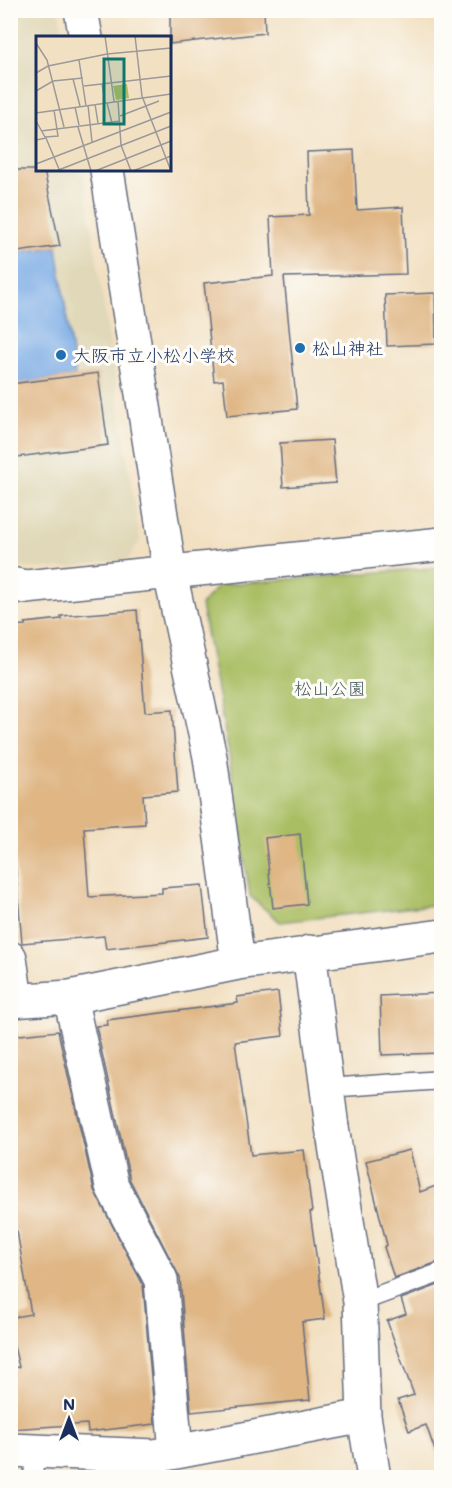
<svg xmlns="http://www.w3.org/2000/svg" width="452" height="1488" font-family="Mali,'Klee One',sans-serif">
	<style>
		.built { fill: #e0d8b8 }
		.green { fill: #a9bd62; stroke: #627660; stroke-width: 1.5 }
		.water { fill: #7aabe5; stroke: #4a6da2; stroke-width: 1.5 }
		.building { fill: #dfb684 }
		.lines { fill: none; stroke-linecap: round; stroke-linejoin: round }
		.lane-casing { stroke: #666d81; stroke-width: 21 }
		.street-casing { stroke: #666d81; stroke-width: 36 }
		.lane { stroke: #fff; stroke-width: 18 }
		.street { stroke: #fff; stroke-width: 33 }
		.poi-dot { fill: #1f6fb2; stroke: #fdfcf7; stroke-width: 2 }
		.labels { text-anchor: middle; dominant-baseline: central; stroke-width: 6; stroke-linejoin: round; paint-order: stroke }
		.poi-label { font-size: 18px; fill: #1b2f5e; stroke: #fdfcf7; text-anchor: start }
		.park-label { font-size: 18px; fill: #465a5f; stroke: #fdfcf7 }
		.inset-road { fill: none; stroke: #9c999a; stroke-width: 1.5 }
		.view { fill: #0f766e; fill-opacity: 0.15; stroke: #0f766e; stroke-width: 3 }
		.inset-edge { fill: none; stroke: #1b2f5e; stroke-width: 3 }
	</style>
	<rect width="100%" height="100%" fill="#fdfcf7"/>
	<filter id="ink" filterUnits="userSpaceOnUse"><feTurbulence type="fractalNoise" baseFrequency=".0167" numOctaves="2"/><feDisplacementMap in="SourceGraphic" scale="12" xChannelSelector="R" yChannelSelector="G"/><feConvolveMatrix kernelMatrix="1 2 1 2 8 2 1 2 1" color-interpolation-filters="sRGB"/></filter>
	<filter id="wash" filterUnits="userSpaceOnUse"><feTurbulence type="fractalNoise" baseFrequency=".008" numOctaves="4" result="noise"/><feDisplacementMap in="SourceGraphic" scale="24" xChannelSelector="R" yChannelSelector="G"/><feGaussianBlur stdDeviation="1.35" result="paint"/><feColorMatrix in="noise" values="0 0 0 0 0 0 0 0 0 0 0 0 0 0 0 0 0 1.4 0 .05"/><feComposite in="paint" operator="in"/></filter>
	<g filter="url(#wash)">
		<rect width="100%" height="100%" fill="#f2e0c2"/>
		<path class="built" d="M11 11H59L63 37 38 38V170H83L140 541 128 559 65 568H25L11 564Z"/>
		<path class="green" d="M441 567V904L280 922 250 896 228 748 201 605 219 585Z"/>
		<path class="water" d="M57 247 75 376 12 384 10 253Z"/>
		<g id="blocks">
			<path class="building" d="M170 10H264L265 33 170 44Z
				M354 150 357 210 403 207 406 274 284 277 297 409 227 416 223 380 214 381 204 283 273 276 270 217 309 215 307 152Z
				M10 170H44L60 246 10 253Z
				M435 293 436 344 387 346 385 295Z
				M98 373 108 445 10 458V384Z
				M332 440 336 483 283 487 280 443Z
				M137 610 145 712 172 710 178 792 143 795 145 824 84 828 89 897 162 893V888L202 885 208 937 106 949 104 936 22 943 10 803V626L25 625V623L61 619V616Z
				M300 834 307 904 273 908 265 838Z
				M278 992 283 1036 235 1042 251 1155 304 1150 312 1212H310L325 1319 302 1322 310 1400 191 1412 180 1278 130 1180 96 1026 108 1025 107 1020 238 1003 237 997Z
				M441 993V1053L382 1055 380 996Z
				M58 1031 94 1190 143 1285 155 1424 88 1432 87 1424 10 1429V1368L19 1367 10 1330V1318L31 1314 17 1231 10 1232V1036Z
				M410 1150 420 1192 441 1184V1261L394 1278 384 1247 387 1245 366 1161Z
				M441 1284V1458L438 1459 426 1425 409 1431 398 1400 414 1395 387 1321 406 1314 401 1299Z"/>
		</g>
	</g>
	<g filter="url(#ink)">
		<use href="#blocks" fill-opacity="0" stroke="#666d81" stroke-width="1.5"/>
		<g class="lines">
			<defs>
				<path id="lane" d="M327 1088 442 1080
					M360 1302 442 1272
					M33 1450 34 1478"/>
				<path id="street" d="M81 10 86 38
					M107 170 170 573 210 757 238 963
					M10 584 26 587 442 544
					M309 952 332 1127 360 1302 364 1416 374 1478
					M10 958 16 1000
					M70 997 112 1186 161 1280 176 1452
					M10 1001 70 997 238 963 442 936
					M10 1450 155 1456 364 1416"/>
			</defs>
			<use href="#lane" class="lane-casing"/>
			<use href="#street" class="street-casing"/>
			<use href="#lane" class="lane"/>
			<use href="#street" class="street"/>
		</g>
	</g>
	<g class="poi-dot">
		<circle cx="300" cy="348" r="6"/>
		<circle cx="61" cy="355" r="6"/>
	</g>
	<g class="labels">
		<g class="poi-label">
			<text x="312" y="348">松山神社</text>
			<text x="73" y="355">大阪市立小松小学校</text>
		</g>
		<g class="park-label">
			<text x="330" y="688">松山公園</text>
		</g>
	</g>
	<g transform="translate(36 36)">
		<rect width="135" height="135" fill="#f2e0c2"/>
		<path d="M91 48 93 62 80 64 77 50Z" fill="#a9bd62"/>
		<path class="inset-road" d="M69 0 78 65M99 0 106 60 135 135M0 7 11 24 28 91M43 24 50 70M0 37 12 30 71 18 135 12M37 43 44 70M66 48 69 67M48 50 135 40M0 55 17 45 47 42M82 65 85 109 95 135M71 67 76 87M59 68 62 87M52 69 56 106M39 71 43 89M0 77 135 58M84 80 123 65M0 85 9 101 22 100 18 74M42 91 55 135M5 95 84 85M0 104 10 102 23 133M0 128 135 76M20 135 135 90M59 135 135 105M97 135 135 120"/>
		<path class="view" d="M68 23H88V88H68Z"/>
		<rect width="135" height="135" class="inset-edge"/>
	</g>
	<rect width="452" height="1488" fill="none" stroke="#fdfcf7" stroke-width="36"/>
	<g transform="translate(69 1419)" stroke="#fdfcf7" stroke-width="4.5" paint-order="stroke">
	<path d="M0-4.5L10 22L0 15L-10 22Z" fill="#1b2f5e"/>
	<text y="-9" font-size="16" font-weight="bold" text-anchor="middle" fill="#1b2f5e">N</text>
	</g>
</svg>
